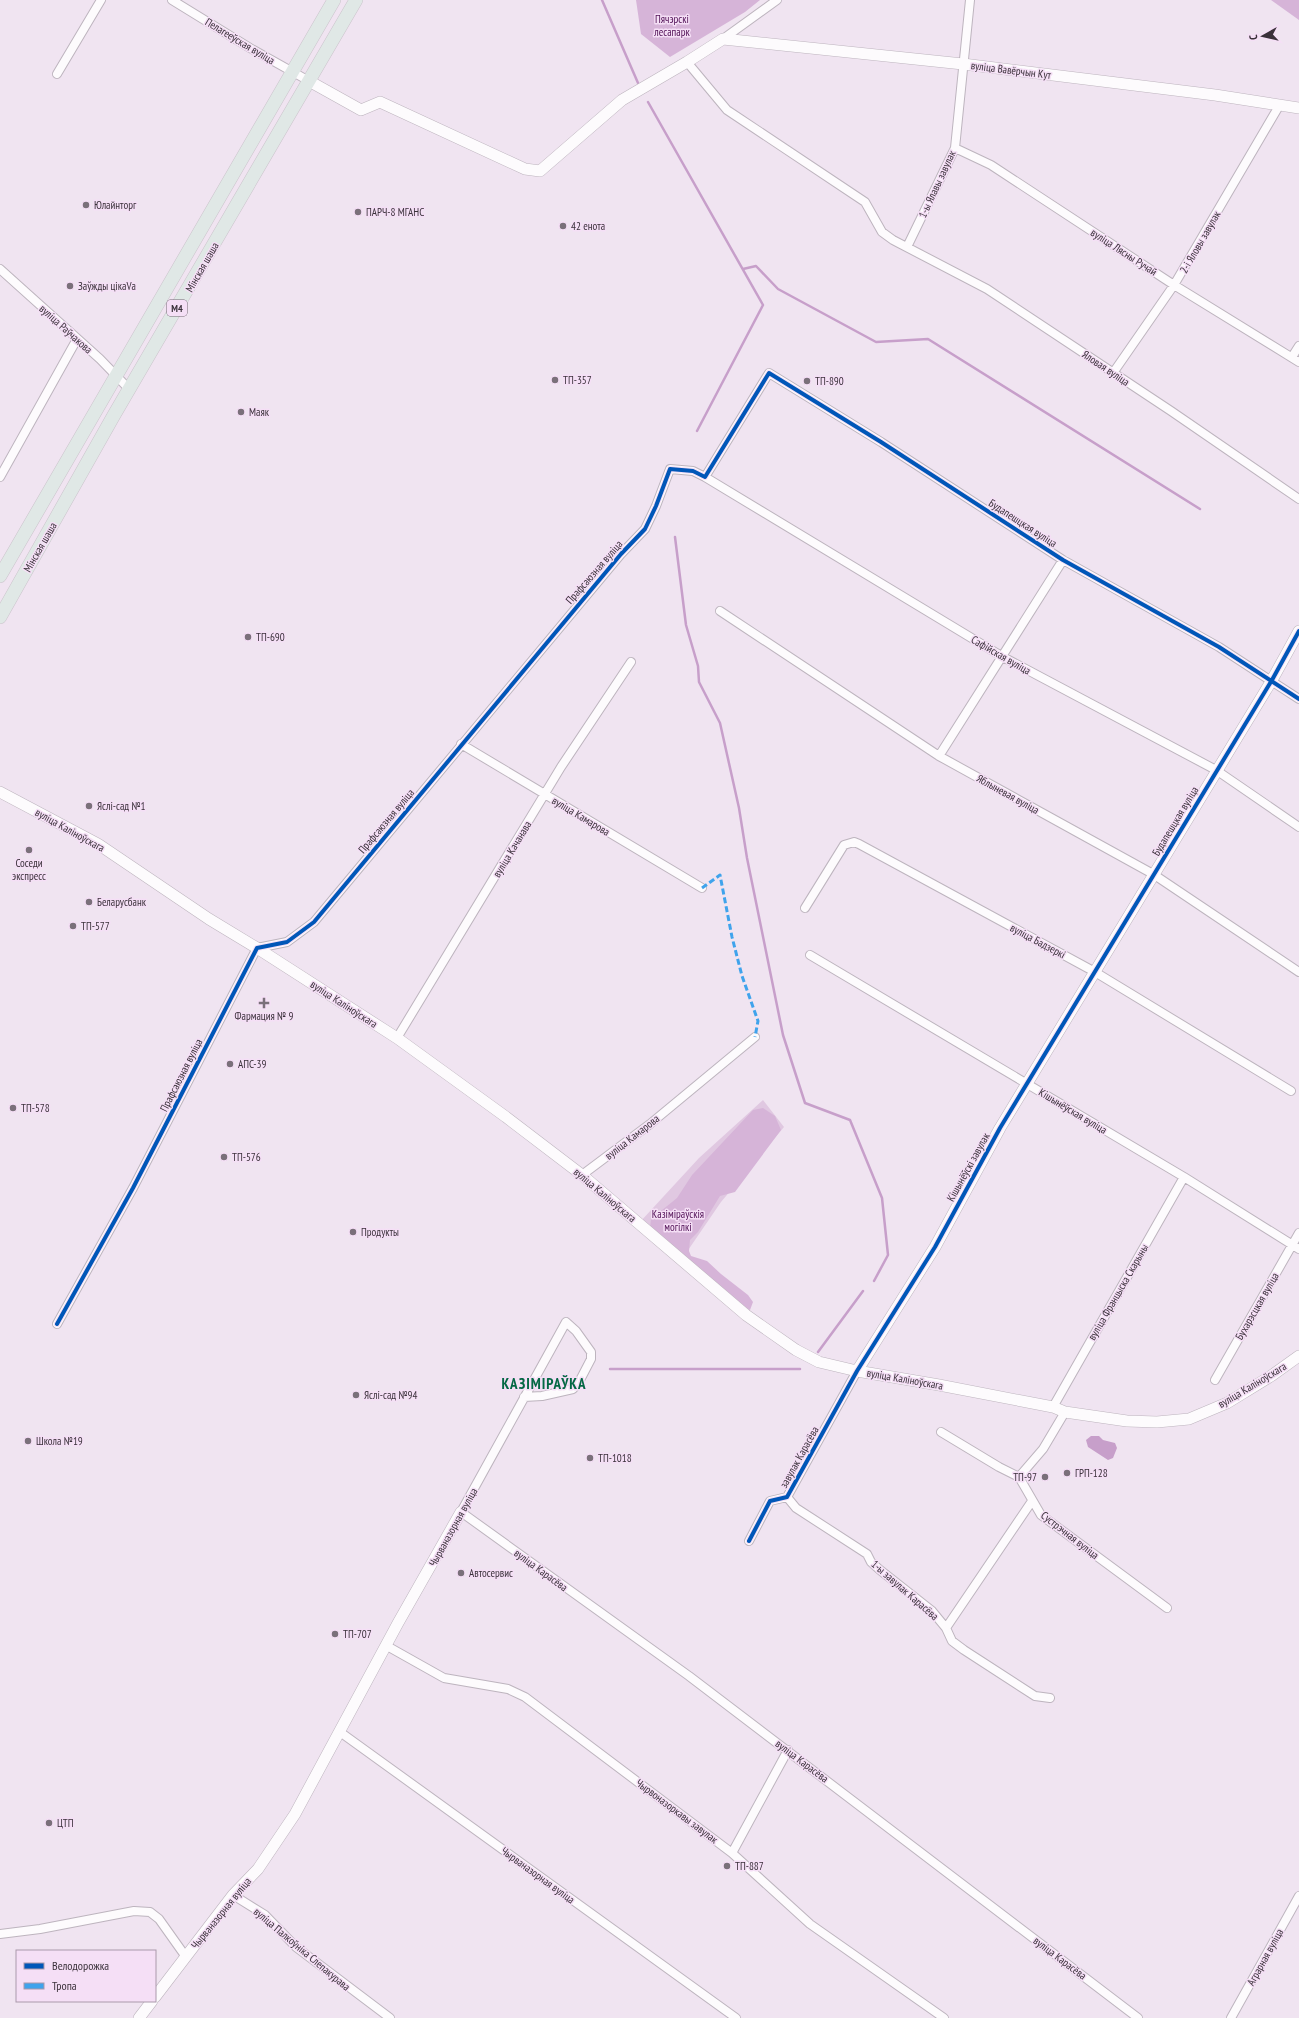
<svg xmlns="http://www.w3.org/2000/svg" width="1299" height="2018" font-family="'PT Sans Narrow',sans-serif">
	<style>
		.green { fill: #e0c8e1 }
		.forest { fill: #d6b4d8 }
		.water { fill: #c79fca }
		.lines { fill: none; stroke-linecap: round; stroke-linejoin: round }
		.stream { stroke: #c79fca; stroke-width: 2.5 }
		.street-casing { stroke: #bdb4be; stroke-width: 10 }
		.secondary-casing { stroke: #bdb4be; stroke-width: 12 }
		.primary-casing { stroke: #cac4cb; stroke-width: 14 }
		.street { stroke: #fdfbfd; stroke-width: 8 }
		.secondary { stroke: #fdfbfd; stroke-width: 11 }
		.primary { stroke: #e0e8e6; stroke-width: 13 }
		.quiet { stroke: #3fa3ec; stroke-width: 3; stroke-dasharray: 6 3; stroke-linecap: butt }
		.cycleway-casing { stroke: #f5dff6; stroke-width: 6 }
		.cycleway { stroke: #0057b8; stroke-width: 4 }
		.poi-dot { fill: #7a707a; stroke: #f5dff6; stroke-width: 1.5 }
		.labels { text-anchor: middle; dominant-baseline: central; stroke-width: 3; stroke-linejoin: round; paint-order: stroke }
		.shield { fill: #f5dff6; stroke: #726572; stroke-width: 1 }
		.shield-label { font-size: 10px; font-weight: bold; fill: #3a313a }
		.park-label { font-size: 11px; fill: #4f0e54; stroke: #f5dff6 }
		.street-label { font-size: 11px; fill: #3a313a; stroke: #f5dff6 }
		.poi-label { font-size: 11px; fill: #3a313a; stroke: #f5dff6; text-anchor: start }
		.district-label { font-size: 15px; font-weight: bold; letter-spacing: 1px; fill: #046844; stroke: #f5dff6 }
	</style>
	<rect width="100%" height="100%" fill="#f0e4f1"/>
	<path class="green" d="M763 1100 784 1127 721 1202 682 1259 640 1222 699 1158Z"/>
	<path class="forest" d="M636 0H760L745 12 670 57 641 34Z
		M1271 0H1299V20Z
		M763 1108 775 1116 781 1130 735 1192 720 1196 698 1232 690 1240 689 1251 691 1256 707 1261 721 1274 748 1295 753 1302 750 1310 742 1308 650 1228 651 1219 677 1198 692 1175 753 1110Z"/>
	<path class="water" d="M1091 1436H1099L1103 1440 1115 1443 1117 1448 1113 1458 1108 1460 1088 1447 1086 1440Z"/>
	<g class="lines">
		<path class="stream" d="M602 0 638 83
			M648 102 763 305 697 431
			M743 269 756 266 778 289 876 342 928 339 1200 509
			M675 537 686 625 698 666 699 682 720 723 739 808 747 858 783 1035 805 1103 850 1120 882 1198 888 1255 874 1281
			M818 1352 863 1291
			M610 1369H800"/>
		<defs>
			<path id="street" d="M172 0 250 48 309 81
				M723 39 777 0
				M687 62 727 110 865 202 882 232 893 240 987 289 1171 411 1299 499
				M57 74 101 0
				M955 148 991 165 1174 285 1299 362
				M907 247 955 148 970 0
				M0 269 100 359 130 390
				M1292 357 1299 346
				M1113 373 1174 285 1279 106
				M0 477 77 339
				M705 477 1003 657 1216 770 1299 827
				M720 611 939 756 1153 874 1299 972
				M461 744 702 888
				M939 756 1063 560
				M805 908 844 845 854 842 859 844 1095 972 1291 1091
				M810 955 1184 1177 1299 1249
				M397 1038 561 767 631 662
				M582 1175 650 1124 755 1037
				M57 1324 133 1188 257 948 287 942 314 922 621 554 645 529 656 506 670 469 693 471 705 477 769 373 881 442 1063 560 1219 647 1299 699
				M1215 1380 1299 1233
				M524 1397 542 1396 573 1389 579 1382 591 1359V1352L576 1331 566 1322 461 1512 689 1676 1138 2018
				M1053 1407 1184 1177
				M941 1432 999 1467 1019 1477 1041 1515 1167 1608
				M1019 1477 1043 1449 1065 1412
				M787 1497 796 1508 867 1554 871 1562 880 1570 932 1611 946 1628 952 1641 964 1650 1035 1696 1050 1698
				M749 1541 770 1501 787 1497 857 1371
				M946 1628 1032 1501
				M387 1646 444 1678 508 1689 525 1697 732 1853 810 1924 944 2018
				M340 1732 736 2018
				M732 1853 788 1750
				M233 1895 265 1915 296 1947 390 2018
				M0 1934 40 1929 134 1911 150 1912 159 1919 186 1957
				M1231 2018 1299 1896"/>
			<path id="secondary" d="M309 81 361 110 380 102 525 169 540 171 622 100 687 62 723 39 963 64 1215 95 1299 108
				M0 792 98 844 209 919 257 948 397 1038 506 1117 582 1175 746 1315 796 1350 819 1362 857 1371 939 1385 1053 1407 1065 1412 1127 1421 1157 1422 1189 1419 1227 1403 1271 1376 1299 1356
				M857 1371 935 1247 1000 1128 1272 680 1299 631
				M155 1997 233 1895 258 1869 295 1814 398 1623 461 1512
				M139 2018 152 2001"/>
			<path id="primary" d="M0 576 334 0
				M0 617 114 415 356 0"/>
		</defs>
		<use href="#street" class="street-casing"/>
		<use href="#secondary" class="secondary-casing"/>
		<use href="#primary" class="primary-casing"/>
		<use href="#street" class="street"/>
		<use href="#secondary" class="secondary"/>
		<use href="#primary" class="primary"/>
		<path class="quiet" d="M702 888 720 875 732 937 742 976 758 1021 755 1037"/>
		<defs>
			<path id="cycleway" d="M57 1324 133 1188 257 948 287 942 314 922 621 554 645 529 656 506 670 469 693 471 705 477 769 373 881 442 1063 560 1219 647 1299 699
				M749 1541 770 1501 787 1497 857 1371 935 1247 1000 1128 1272 680 1299 631"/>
		</defs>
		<use href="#cycleway" class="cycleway-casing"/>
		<use href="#cycleway" class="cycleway"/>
	</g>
	<g class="poi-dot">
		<circle cx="86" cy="205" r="4"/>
		<circle cx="358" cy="212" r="4"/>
		<circle cx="563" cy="226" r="4"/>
		<circle cx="70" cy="286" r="4"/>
		<circle cx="555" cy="380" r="4"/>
		<circle cx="807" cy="381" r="4"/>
		<circle cx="241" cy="412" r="4"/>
		<circle cx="248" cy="637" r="4"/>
		<circle cx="89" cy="806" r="4"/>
		<circle cx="29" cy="850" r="4"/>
		<circle cx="89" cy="902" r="4"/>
		<circle cx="73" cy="926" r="4"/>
		<path d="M262 997h4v4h4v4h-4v4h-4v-4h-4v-4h4z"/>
		<circle cx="230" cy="1064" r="4"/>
		<circle cx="13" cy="1108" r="4"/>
		<circle cx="224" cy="1157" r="4"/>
		<circle cx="353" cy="1232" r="4"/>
		<circle cx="356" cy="1395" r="4"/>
		<circle cx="28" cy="1441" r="4"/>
		<circle cx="590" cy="1458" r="4"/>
		<circle cx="1067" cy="1473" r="4"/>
		<circle cx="1045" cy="1477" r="4"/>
		<circle cx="461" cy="1573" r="4"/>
		<circle cx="335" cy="1634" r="4"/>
		<circle cx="49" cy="1823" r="4"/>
		<circle cx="727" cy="1866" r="4"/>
	</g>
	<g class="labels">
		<rect class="shield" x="167" y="300" width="20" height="16" rx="3"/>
		<g class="shield-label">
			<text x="177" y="308">М4</text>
		</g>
		<g class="park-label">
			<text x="672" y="19">Пячэрскі<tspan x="672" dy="13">лесапарк</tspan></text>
			<text x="678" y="1214">Казіміраўскія<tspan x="678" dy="13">могілкі</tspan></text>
		</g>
		<g class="street-label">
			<text transform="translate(240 41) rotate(31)">Пелагееўская вуліца</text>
			<text transform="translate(1011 70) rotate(7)">вуліца Вавёрчын Кут</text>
			<text transform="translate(937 184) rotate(-65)">1-ы Ялавы завулак</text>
			<text transform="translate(1200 242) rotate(-60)">2-і Яловы завулак</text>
			<text transform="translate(1124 252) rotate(33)">вуліца Лясны Ручай</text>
			<text transform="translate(202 267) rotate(-60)">Мінская шаша</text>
			<text transform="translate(66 329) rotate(42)">вуліца Раўчакова</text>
			<text transform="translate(1106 368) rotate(34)">Яловая вуліца</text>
			<text transform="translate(1023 523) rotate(33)">Будапешцкая вуліца</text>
			<text transform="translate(40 547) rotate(-60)">Мінская шаша</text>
			<text transform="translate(594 572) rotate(-49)">Прафсаюзная вуліца</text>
			<text transform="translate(1001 655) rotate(30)">Сафійская вуліца</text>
			<text transform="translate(1008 794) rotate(29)">Яблыневая вуліца</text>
			<text transform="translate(581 816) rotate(31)">вуліца Камарова</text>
			<text transform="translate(386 821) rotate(-50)">Прафсаюзная вуліца</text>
			<text transform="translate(1175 821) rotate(-59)">Будапешцкая вуліца</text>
			<text transform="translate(70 830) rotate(29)">вуліца Каліноўскага</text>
			<text transform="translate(512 849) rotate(-59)">вуліца Качанава</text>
			<text transform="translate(1038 941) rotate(28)">вуліца Бадзеркі</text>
			<text transform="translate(344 1004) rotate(33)">вуліца Каліноўскага</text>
			<text transform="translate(181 1075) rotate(-63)">Прафсаюзная вуліца</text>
			<text transform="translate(1073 1111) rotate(31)">Кішынёўская вуліца</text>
			<text transform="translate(632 1137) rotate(-38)">вуліца Камарова</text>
			<text transform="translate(968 1167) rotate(-61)">Кішынёўскі завулак</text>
			<text transform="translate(605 1195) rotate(40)">вуліца Каліноўскага</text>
			<text transform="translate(1118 1292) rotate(-60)">вуліца Францыска Скарыны</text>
			<text transform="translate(1257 1306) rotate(-60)">Бухарэсцкая вуліца</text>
			<text transform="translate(905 1379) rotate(10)">вуліца Каліноўскага</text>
			<text transform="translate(1252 1385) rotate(-31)">вуліца Каліноўскага</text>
			<text transform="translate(799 1457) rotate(-61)">завулак Карасёва</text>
			<text transform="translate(453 1527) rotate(-61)">Чырваназорная вуліца</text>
			<text transform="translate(1070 1535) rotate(38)">Сустрэчная вуліца</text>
			<text transform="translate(541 1570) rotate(36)">вуліца Карасёва</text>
			<text transform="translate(905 1590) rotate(41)">1-ы завулак Карасёва</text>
			<text transform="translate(802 1761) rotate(37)">вуліца Карасёва</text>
			<text transform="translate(677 1811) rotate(37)">Чырвоназоркавы завулак</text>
			<text transform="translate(538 1875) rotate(36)">Чырваназорная вуліца</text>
			<text transform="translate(221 1913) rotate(-51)">Чырваназорная вуліца</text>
			<text transform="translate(302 1949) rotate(40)">вуліца Палкоўніка Слепакурава</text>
			<text transform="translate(1265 1957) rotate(-61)">Аграрная вуліца</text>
			<text transform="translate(1060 1958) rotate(37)">вуліца Карасёва</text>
		</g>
		<g class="poi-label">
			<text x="94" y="205">Юлайнторг</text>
			<text x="366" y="212">ПАРЧ-8 МГАНС</text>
			<text x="571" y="226">42 енота</text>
			<text x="78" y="286">Заўжды цікаVа</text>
			<text x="563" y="380">ТП-357</text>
			<text x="815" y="381">ТП-890</text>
			<text x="249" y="412">Маяк</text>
			<text x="256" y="637">ТП-690</text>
			<text x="97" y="806">Яслі-сад №1</text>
			<text x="29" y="863" text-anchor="middle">Соседи<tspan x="29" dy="13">экспресс</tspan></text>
			<text x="97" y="902">Беларусбанк</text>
			<text x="81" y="926">ТП-577</text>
			<text x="264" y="1016" text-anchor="middle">Фармация № 9</text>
			<text x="238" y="1064">АПС-39</text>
			<text x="21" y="1108">ТП-578</text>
			<text x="232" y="1157">ТП-576</text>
			<text x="361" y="1232">Продукты</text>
			<text x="364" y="1395">Яслі-сад №94</text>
			<text x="36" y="1441">Школа №19</text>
			<text x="598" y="1458">ТП-1018</text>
			<text x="1075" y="1473">ГРП-128</text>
			<text x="1037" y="1477" text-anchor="end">ТП-97</text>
			<text x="469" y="1573">Автосервис</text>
			<text x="343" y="1634">ТП-707</text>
			<text x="57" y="1823">ЦТП</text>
			<text x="735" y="1866">ТП-887</text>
		</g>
		<g class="district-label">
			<text x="544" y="1383">КАЗІМІРАЎКА</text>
		</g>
	</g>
	<rect x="16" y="1950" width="140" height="52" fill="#f5dff6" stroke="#aa99ab"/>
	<rect x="24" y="1963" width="20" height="6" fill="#0057b8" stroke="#aa99ab"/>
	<text x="52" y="1970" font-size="12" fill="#3a313a">Велодорожка</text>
	<rect x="24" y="1983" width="20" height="6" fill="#3fa3ec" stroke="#aa99ab"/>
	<text x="52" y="1990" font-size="12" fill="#3a313a">Тропа</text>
	<g transform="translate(1263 36) rotate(262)" stroke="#f5dff6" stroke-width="3" paint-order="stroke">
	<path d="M0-3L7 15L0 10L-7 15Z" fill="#3a313a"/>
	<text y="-6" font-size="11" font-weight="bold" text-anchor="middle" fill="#3a313a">С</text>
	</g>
</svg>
